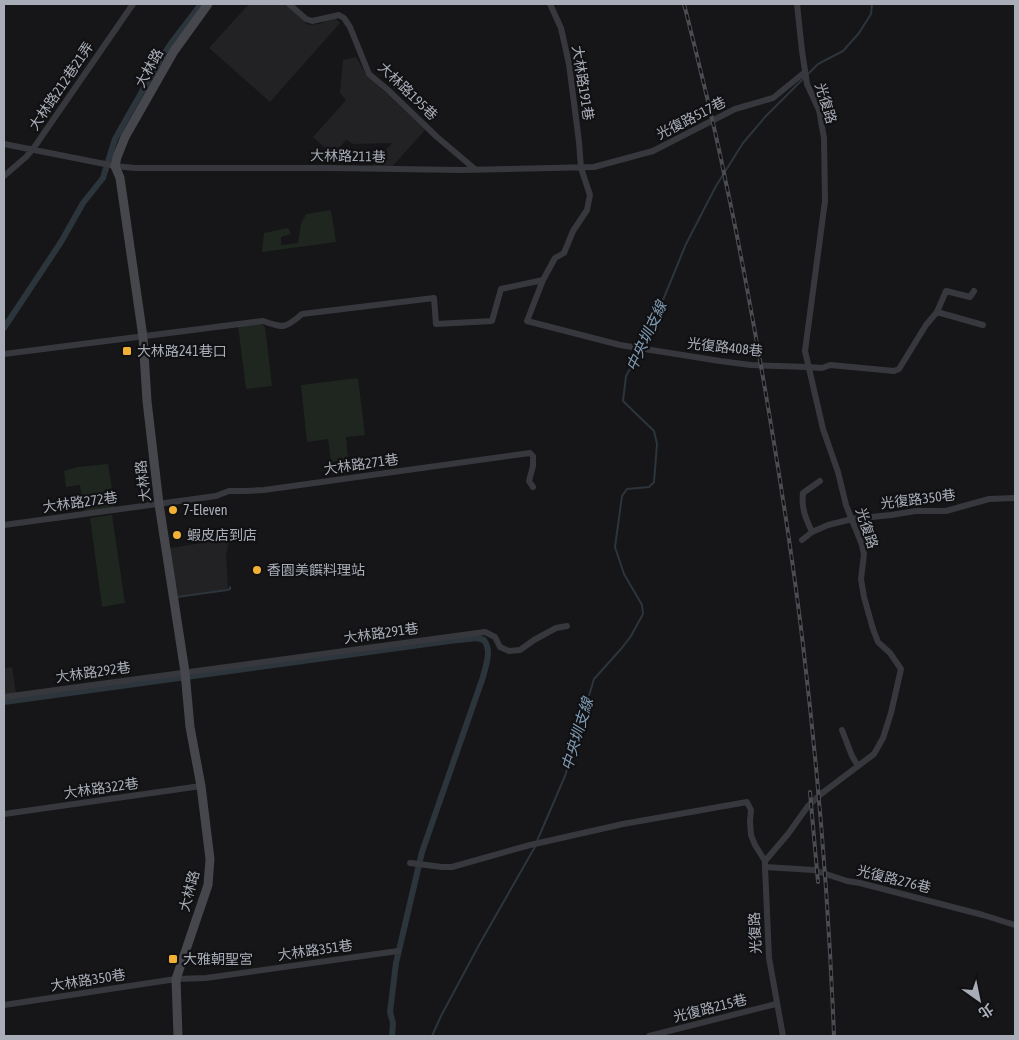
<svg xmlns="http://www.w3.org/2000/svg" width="1019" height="1040" font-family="'Asap Condensed','Noto Sans TC',sans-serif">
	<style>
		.built { fill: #222225 }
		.green { fill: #1e261f }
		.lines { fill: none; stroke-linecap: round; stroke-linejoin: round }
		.stream { stroke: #2c353c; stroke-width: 2 }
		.canal { stroke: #2c353c; stroke-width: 6 }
		.street { stroke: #37383d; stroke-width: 6 }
		.secondary { stroke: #45474d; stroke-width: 9 }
		.rail-casing { stroke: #4a4c52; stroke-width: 4 }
		.rail { stroke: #111113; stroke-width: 2; stroke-dasharray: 5.5; stroke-linecap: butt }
		.poi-dot { fill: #f2b134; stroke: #111113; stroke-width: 2 }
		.labels { text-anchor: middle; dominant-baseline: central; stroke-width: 4.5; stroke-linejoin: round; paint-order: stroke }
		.street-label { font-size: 14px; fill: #a8adb8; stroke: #111113 }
		.poi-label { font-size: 14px; fill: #a8adb8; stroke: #111113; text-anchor: start }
		.water-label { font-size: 15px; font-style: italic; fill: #7f9bb3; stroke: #111113 }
	</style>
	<rect width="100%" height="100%" fill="#161618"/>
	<path class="built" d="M249 4H285L308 25 319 24 331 19H336L340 23 270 102 209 48Z
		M356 57 366 74 425 130 392 167 372 166 392 143 353 144 346 140 333 155 313 137 346 100 340 93 343 60Z
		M220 540 229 542 226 555 228 589 176 597 170 548Z
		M12 667 16 693 4 695V668Z"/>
	<path class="green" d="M331 210 336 242 262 252 264 233 288 228 291 234 281 237V245L298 243 301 224 306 214Z
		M260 323 265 327 272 386 246 389 238 325Z
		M358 378 365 435 346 437 348 460 331 462 328 439 307 442 301 385Z
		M108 464 115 508 84 513 80 485 66 487 64 471 77 467Z
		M112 515 125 603 102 607 90 518Z"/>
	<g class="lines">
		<path class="stream" d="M807 75 818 64 843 51 859 33 871 14 872 4
			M177 597 227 590 230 589V587
			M537 841 565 776 594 679 621 649 631 636 643 614 642 605 624 574 615 547 622 496 627 489 649 487 654 482 657 444 654 431 623 401 626 376 647 339 686 244 716 186 743 143 765 117 804 78
			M432 1036 441 1016 479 945 536 845"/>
		<path class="canal" d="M4 328 61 242 83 203 103 178 115 139 157 65 172 42 201 4
			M4 702 449 641 477 638 484 640C492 651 486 664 483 677L422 852 396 963 390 1012 393 1023 392 1036"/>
		<path class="street" d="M289 4 306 19 312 21 339 15 344 18 350 27 369 74 388 90 437 137 476 170
			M4 144 115 166 135 168H330L461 170 594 167 653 151 735 109 773 98 805 72
			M4 176 26 157 33 149 133 4
			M543 280 527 321 620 345 720 361 751 365 808 367 822 368 830 365 894 371 899 369 926 325 937 312 946 291 970 297 974 291
			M937 312 983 325
			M4 354 263 321C283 328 285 329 302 314L434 298 436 324 492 321 501 289 543 280 555 258 564 253 573 231 587 210 590 195 581 168 579 142 569 64 561 28 550 4
			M4 525 216 496 229 491H245L264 490 530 453 533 456V466L529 481 533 487
			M812 532C806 519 801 508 803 493L820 481
			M802 540 812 532 828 525 852 519 891 515 916 511H946L989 499 1015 498
			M4 697 485 632 495 637 500 647 509 651 520 650 534 640 556 628 567 626
			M842 730 852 756 858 766
			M4 814 201 786
			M410 863 442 867H452L530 845 623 824 747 802 751 810 750 821 751 835 755 845 765 861
			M765 867 814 870 847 881 860 883 983 915 1015 925
			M4 1005 176 979 206 978 398 951
			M649 1036 776 1004
			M783 1036 769 958 765 867V861L788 834 808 806 821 794 874 754 883 738 891 713 901 669 890 653 878 642 873 629 864 597 861 579 864 554 862 545 846 505 838 472 823 429 805 351 825 201 824 138 819 110 807 84 802 51 797 4"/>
		<path class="secondary" d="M178 1036 176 979 208 885 210 859 201 786 190 727 185 672 159 504 147 401 143 337 120 178 115 166 117 157 125 137 174 51 208 4"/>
		<defs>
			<path id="rail" d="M684 4C699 63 714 123 726 183 741 251 753 320 765 389 780 477 794 565 804 654 819 781 829 909 834 1036
				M810 792 818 882"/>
		</defs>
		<use href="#rail" class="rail-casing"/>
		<use href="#rail" class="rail"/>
	</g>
	<g class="poi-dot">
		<rect x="122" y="346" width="10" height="10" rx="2.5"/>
		<circle cx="173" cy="510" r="5"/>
		<circle cx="177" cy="535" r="5"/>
		<circle cx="257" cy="570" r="5"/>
		<rect x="168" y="954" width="10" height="10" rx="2.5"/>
	</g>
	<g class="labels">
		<g class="street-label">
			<text transform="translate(149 68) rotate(-61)">大林路</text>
			<text transform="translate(583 83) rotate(81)">大林路191巷</text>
			<text transform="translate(61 86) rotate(-56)">大林路212巷21弄</text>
			<text transform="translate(408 91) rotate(44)">大林路195巷</text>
			<text transform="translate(826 103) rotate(73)">光復路</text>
			<text transform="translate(691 118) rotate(-27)">光復路517巷</text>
			<text transform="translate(348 156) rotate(1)">大林路211巷</text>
			<text transform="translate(725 347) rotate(6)">光復路408巷</text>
			<text transform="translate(361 464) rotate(-8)">大林路271巷</text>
			<text transform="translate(143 481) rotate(-97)">大林路</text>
			<text transform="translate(918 499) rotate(-7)">光復路350巷</text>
			<text transform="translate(80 502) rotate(-8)">大林路272巷</text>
			<text transform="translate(867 528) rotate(72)">光復路</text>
			<text transform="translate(381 633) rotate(-8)">大林路291巷</text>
			<text transform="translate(93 672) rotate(-8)">大林路292巷</text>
			<text transform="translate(101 788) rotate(-8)">大林路322巷</text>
			<text transform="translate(894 879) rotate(14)">光復路276巷</text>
			<text transform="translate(189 891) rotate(-75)">大林路</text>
			<text transform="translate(755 933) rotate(-93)">光復路</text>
			<text transform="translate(315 950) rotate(-8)">大林路351巷</text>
			<text transform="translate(88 980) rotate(-9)">大林路350巷</text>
			<text transform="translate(710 1008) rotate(-14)">光復路215巷</text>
		</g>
		<g class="poi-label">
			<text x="137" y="351">大林路241巷口</text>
			<text x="183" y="510">7-Eleven</text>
			<text x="187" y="535">蝦皮店到店</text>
			<text x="267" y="570">香園美饌料理站</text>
			<text x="183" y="959">大雅朝聖宮</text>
		</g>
		<g class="water-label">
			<text transform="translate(646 336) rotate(-65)">中央圳支線</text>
			<text transform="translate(577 734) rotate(-73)">中央圳支線</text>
		</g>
	</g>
	<rect width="1019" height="1040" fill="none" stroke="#a8adb8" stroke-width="10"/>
	<g transform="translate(979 1000) rotate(147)" stroke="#111113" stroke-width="4" paint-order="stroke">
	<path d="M0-4L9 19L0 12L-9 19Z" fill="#a8adb8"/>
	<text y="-8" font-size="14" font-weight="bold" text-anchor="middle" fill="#a8adb8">北</text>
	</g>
</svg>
